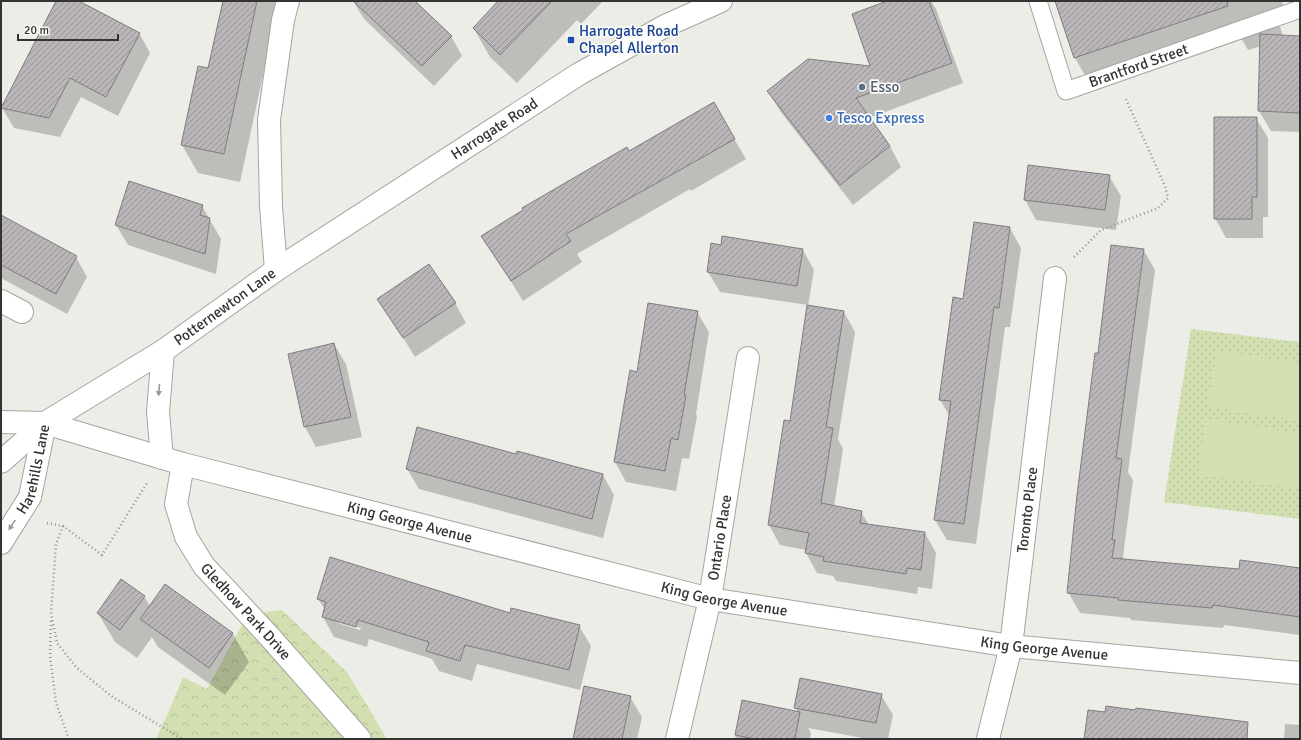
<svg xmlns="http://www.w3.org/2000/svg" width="1301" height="740" font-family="Signika,sans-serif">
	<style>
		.grass { fill: url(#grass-dots) }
		.forest { fill: url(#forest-crowns) }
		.pitch { fill: #d2e0b1 }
		.shadow { fill: #0003; fill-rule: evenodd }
		.building { fill: url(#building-hatch); stroke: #807c7e }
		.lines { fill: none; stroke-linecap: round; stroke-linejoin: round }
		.service-casing { stroke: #a5a5a0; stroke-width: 19 }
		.minor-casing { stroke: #a5a5a0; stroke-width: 24 }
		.tertiary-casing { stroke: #a5a5a0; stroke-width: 24 }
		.secondary-casing { stroke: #a5a5a0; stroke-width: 24 }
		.path { stroke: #92928f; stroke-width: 2.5; stroke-dasharray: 1 3; stroke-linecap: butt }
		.service { stroke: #fff; stroke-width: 17 }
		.minor { stroke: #fff; stroke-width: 22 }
		.tertiary { stroke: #fff; stroke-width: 22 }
		.secondary { stroke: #fff; stroke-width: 22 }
		.oneway { fill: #999998 }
		.transit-dot { fill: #1a4fb4; stroke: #fbfaf5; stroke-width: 1.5 }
		.service-dot { fill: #5c6f8a; stroke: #fbfaf5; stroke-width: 1.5 }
		.shop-dot { fill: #3f7fe0; stroke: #fbfaf5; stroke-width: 1.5 }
		.labels { text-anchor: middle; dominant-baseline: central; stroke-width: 3.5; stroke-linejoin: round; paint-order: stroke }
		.transit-label { font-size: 15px; fill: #164399; stroke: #fbfaf5; text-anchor: start }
		.street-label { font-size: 15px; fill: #333332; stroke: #fbfaf5 }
		.service-label { font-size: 15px; fill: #4e5e75; stroke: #fbfaf5; text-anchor: start }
		.shop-label { font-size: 15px; fill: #366cbe; stroke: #fbfaf5; text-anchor: start }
	</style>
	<defs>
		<pattern id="grass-dots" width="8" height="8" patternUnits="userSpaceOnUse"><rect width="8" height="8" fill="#d2e0b1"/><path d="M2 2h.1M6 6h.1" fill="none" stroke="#b5c199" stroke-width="1.8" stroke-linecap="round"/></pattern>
		<pattern id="forest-crowns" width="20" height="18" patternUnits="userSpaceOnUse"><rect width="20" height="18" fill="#d2e0b1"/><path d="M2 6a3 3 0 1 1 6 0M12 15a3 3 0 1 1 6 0" fill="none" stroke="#b5c199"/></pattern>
		<pattern id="building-hatch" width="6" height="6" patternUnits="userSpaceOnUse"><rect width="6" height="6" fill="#bab5b8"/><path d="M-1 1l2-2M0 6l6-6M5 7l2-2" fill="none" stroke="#989496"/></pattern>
	</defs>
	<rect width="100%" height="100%" fill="#edede8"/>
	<path class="grass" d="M1191 329 1300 342V519L1164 502Z"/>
	<path class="forest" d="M282 610 347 672 387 739H156L168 713 183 677 207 689 248 614Z"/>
	<path class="pitch" d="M1216 351 1300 363V421L1208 407Z
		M1206 419 1300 433V489L1198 474Z"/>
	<path class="shadow" d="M58 1H77L139 33 150 53 118 116 81 97 60 137 14 128 2 108Z
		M224 1H279L240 182 198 173 182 145 209 69Z
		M353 1H414L451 36 462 56 434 86 364 19Z
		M495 1H603L581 24 577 20 517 83 490 57 474 29 497 4Z
		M889 1H931L936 9 963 83 869 118 890 146 901 167 853 205 780 111 768 91 872 67Z
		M1056 1H1282L1288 20 1279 23 1283 36 1300 37V132L1271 131 1259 111 1261 46 1248 50 1240 36 1091 86 1075 58Z
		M713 103 746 159 691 191 690 189 577 254 582 262 523 301 483 236 524 210Z
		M1256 118 1268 138V217H1263V238H1226L1215 218Z
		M1029 166 1109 176 1121 196 1116 230 1036 220 1025 200Z
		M202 206 221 239 216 274 128 245 116 225Z
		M1 216 76 257 87 277 67 314 1 278Z
		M1010 228 1021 248 1010 327H1005L976 544 947 540 935 520 950 417 940 400 963 300Z
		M1143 249 1155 270 1128 472 1133 480 1123 557 1125 560 1300 580V635L1224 625 1223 628 1131 620 1130 618 1080 613 1068 592 1098 355Z
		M803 250 814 270 808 306 844 312 855 332 838 439 843 449 834 507 861 512 869 525 925 533 936 553 932 589 918 587 917 594 836 581 833 576 817 573 806 553V550L780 545 769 525 785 421 791 422 808 305 720 292 708 272Z
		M379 299 455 303 466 323 415 357Z
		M697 312 709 332 696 414 697 416 689 459 682 458 676 491 626 482 615 462 638 373Z
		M334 344 346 364 362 437 316 447 305 427 289 355Z
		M517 455 603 475 614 495 603 538 419 489 407 469Z
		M165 585 233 634 249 662 225 695 158 647 152 637 137 658 115 642 98 613 144 596 150 606Z
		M318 599 511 614 579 626 591 646 580 690 477 664 472 681 439 671 432 659 369 639 367 647 334 637 323 617 325 610ZM335 620 361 628 360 630 338 623Z
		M881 695 893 715 888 739H868L808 728 811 733 810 739H735L743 701 798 712 795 708Z
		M630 697 642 717 637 739H574Z
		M1285 724 1300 725V739H1284Z"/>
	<path class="building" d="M56 1H79L140 33 106 97 70 78 49 118 1 108Z
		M223 1H257L224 154 181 145 198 66 208 68Z
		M353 1H415L452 36 422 66Z
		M498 1H552L500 55 473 28Z
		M887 1H929L952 63 856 98 890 146 840 185 767 91 808 59 870 66 852 14Z
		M1055 1H1227L1228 6 1074 58Z
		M1260 34 1300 36V113L1258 111Z
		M714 102 735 139 566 234 571 241 511 281 481 236 523 210 522 208 627 147 629 151Z
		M1214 117H1257V197H1252V219H1214Z
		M1028 165 1110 175 1105 210 1024 200Z
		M129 181 203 205 200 215 210 218 205 254 115 225Z
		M1 215 77 256 56 294 1 265Z
		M974 222 1010 227 999 308 994 307 964 524 934 520 951 401 939 400 953 297 963 299Z
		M722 236 803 249 797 286 707 272 711 243 721 245Z
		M1111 245 1144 249 1116 458 1122 459 1112 540H1115L1112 558 1239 569 1240 560 1300 568V617L1213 605 1212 608 1118 600V598L1067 593 1077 495 1095 353H1098Z
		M429 264 456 303 403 338 377 299Z
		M648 303 698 311 684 395H686L678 440 671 438 665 471 614 462 630 370 637 372Z
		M807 305 844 311 826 427 833 428 821 503 862 511 860 523 925 532 921 570 907 568 906 574 823 561 824 557 805 553 809 533 768 525 784 420 790 421Z
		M334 343 351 417 304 427 288 354Z
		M417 427 516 454 517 451 603 474 592 519 406 469Z
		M330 557 510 613 511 608 580 625 569 670 465 645 460 661 426 651 429 642 358 620 356 627 322 617 326 602 317 599Z
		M121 579 145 596 120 630 97 613Z
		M165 584 233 633 209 668 140 619Z
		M800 678 882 694 876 723 794 708Z
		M584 686 631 696 622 739H573Z
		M742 700 800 712 795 739H755L735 735Z
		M1106 706 1135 710 1136 708 1248 722 1247 739H1084L1088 710 1105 712Z"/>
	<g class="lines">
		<defs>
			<g id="service">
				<path id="s1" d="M1038 1 1066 91 1300 9"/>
			</g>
			<g id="minor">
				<path d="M1 301 22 312"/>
				<path id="s2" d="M1 422 45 423 183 464 710 599 1011 646 1300 673"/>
				<path d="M162 458 158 412 163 351"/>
				<path id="s3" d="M183 464 176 504 186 537 204 566 269 636 360 739"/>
				<path id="s4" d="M677 739 710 599 748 358"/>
				<path id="s5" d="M988 739 1011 646 1055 278"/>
			</g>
			<g id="tertiary">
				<path id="s6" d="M276 270 579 74 665 26 721 1"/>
			</g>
			<g id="secondary">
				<path id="s7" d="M1 462 45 423 163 351 276 270 271 206 269 120 283 20 288 1"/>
				<path id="s8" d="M1 543 30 497 45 423"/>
			</g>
		</defs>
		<use href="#service" class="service-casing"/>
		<use href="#minor" class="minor-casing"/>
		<use href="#tertiary" class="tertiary-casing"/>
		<use href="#secondary" class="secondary-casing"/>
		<path class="path" d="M1074 257 1101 230 1158 208 1168 198 1165 186 1125 97
			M47 523 63 526 102 555 147 483
			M63 526 56 544 51 613 57 643 77 668 111 696 182 739
			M51 621 50 656 56 703 69 739"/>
		<use href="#service" class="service"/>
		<use href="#minor" class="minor"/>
		<use href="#tertiary" class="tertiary"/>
		<use href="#secondary" class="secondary"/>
	</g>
	<defs><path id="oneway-solid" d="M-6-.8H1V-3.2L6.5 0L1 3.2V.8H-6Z"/></defs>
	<g class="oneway">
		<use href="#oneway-solid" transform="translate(159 390) rotate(95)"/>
		<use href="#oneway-solid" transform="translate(12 525) rotate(123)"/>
	</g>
	<rect class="transit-dot" x="567" y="36" width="8" height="8" rx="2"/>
	<circle class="service-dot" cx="862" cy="87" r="4"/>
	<circle class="shop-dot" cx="829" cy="118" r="4"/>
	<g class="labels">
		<g class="transit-label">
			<text x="579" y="31">Harrogate Road<tspan x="579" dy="17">Chapel Allerton</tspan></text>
		</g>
		<g class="street-label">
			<text stroke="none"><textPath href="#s1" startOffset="171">Brantford Street</textPath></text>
			<text stroke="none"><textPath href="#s6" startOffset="260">Harrogate Road</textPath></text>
			<text stroke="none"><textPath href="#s7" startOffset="273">Potternewton Lane</textPath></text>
			<text stroke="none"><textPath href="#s8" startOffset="82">Harehills Lane</textPath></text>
			<text stroke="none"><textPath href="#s5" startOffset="233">Toronto Place</textPath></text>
			<text stroke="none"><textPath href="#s2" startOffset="422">King George Avenue</textPath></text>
			<text stroke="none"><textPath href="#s4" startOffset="206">Ontario Place</textPath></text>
			<text stroke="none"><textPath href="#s2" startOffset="746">King George Avenue</textPath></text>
			<text stroke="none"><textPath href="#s3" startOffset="171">Gledhow Park Drive</textPath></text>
			<text stroke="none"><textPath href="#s2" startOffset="1070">King George Avenue</textPath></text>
		</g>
		<g class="service-label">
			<text x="870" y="87">Esso</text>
		</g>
		<g class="shop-label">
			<text x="837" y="118">Tesco Express</text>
		</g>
	</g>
	<rect width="1301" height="740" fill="none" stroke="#333332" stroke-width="4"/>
	<path d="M18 34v6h100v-6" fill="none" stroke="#333332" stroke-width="2"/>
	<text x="24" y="34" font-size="12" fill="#333332" stroke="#fbfaf5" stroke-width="3" paint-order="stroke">20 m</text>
</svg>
